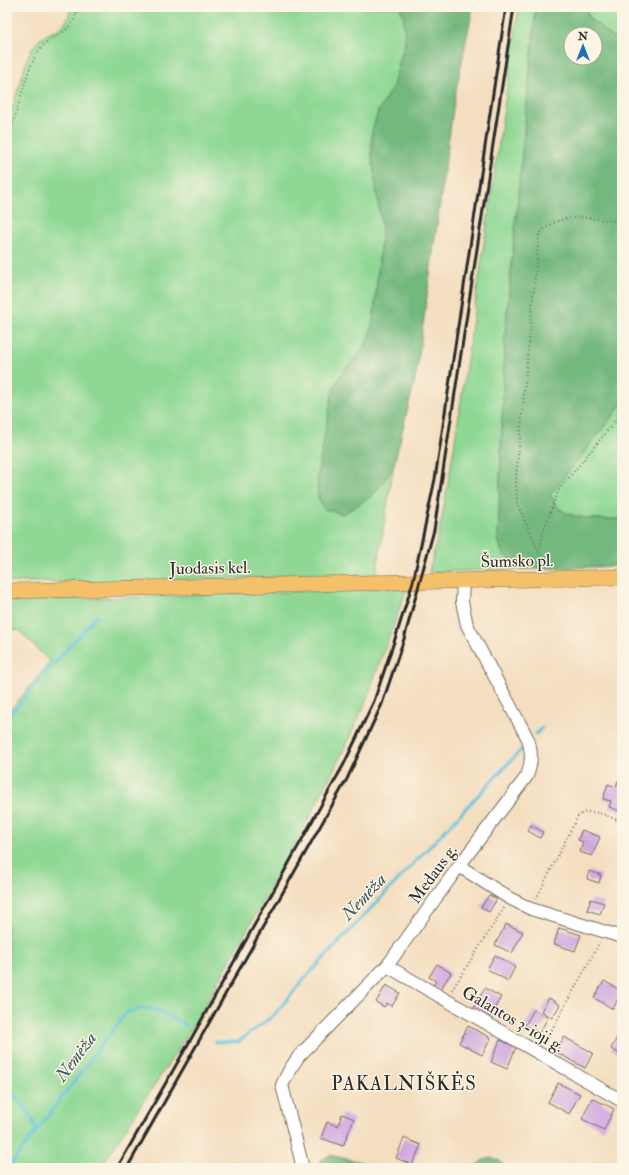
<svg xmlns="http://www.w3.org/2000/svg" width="629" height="1175" font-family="'IM FELL Double Pica',serif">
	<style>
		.green { fill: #8fd894; stroke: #5d8260 }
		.forest { fill: #73b87e; stroke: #4f7254; fill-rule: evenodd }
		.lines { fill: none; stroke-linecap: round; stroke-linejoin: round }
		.stream { stroke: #5dc1db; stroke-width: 3 }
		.building { fill: #d0a8e0 }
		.minor-casing { stroke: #716a5f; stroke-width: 14 }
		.major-casing { stroke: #716a5f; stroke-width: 16 }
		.path { stroke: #716a5f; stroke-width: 2; stroke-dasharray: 1 3; stroke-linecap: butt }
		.minor { stroke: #fff; stroke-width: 12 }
		.major { stroke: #f4c16a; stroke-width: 15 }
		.rail { stroke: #2b2b2b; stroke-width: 3 }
		.labels { text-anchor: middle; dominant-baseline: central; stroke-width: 3; stroke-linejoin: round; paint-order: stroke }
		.street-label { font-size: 17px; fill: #2b2b2b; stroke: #fcf5e5 }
		.water-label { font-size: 18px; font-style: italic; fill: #3a5860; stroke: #fcf5e5 }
		.quarter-label { font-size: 19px; letter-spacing: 1px; fill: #2b2b2b; stroke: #fcf5e5 }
	</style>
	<rect width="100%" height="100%" fill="#fcf5e5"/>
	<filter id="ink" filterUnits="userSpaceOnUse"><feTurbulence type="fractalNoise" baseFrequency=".025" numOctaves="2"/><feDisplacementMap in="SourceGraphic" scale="8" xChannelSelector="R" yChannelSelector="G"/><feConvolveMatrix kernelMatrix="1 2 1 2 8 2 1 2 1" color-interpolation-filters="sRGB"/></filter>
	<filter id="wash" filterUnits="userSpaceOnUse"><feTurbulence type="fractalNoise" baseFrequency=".012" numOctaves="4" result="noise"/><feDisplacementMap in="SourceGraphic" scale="16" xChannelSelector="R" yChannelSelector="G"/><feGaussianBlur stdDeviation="0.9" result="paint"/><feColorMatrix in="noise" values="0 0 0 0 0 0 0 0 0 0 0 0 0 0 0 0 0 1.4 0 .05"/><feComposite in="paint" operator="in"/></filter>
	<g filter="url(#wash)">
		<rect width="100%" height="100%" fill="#f4dec0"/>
		<path class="green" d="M71 7H400L404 19 405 43 393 86 378 112 372 132V157L382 229 374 314 370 335 361 352 342 373 372 496 393 469 376 575 102 582H7V126L28 56C32 49 35 43 42 38 58 26 66 31 71 7Z
			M519 7H536L505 334 498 539C502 555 513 562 528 569L429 572 441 523 454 448Z
			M585 7H622V45L590 19Z
			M622 404V519C605 520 572 520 559 508 555 505 553 498 550 495Z
			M407 588 364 706 343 751 308 820 197 1020 100 1168H7V714L50 662 19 630H7V601Z"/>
		<path class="forest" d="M400 7H473L455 95 416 375 393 469 372 496 343 514 324 509 318 497 317 477 333 389 342 373 361 352 370 335 374 314 382 229 372 157V132L378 112 393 86 405 43 404 19Z
			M536 7H585L590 19 622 45V404L550 495C553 498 555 505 559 508 572 520 605 520 622 519V566L528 569 505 556 501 550 498 539 505 334ZM571 34H595V58H571Z
			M330 1155 388 1168H318L320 1161Z
			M493 1158 500 1161 505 1168H473L483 1160Z"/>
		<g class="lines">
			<path class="stream" d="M7 718 96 616
				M536 734 542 728
				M215 1042H238L274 1015 307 976 522 749
				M7 1085 32 1118 36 1131
				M8 1168 126 1013C152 1002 162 1012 185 1025"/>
		</g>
		<g id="blocks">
			<path class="building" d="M618 781 622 782V812L609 807 611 801 603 799 608 784 616 787Z
				M531 825 543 832 540 838 528 831Z
				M582 830 600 837 592 856 580 852 583 842 578 840Z
				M589 871 601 875 599 883 587 879Z
				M489 895 497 899 489 912 481 907Z
				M591 899 604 903 600 914 587 910Z
				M506 924 523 932 512 953 495 945Z
				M559 928 581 935 575 951 554 944Z
				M495 955 515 967 508 981 487 969Z
				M437 964 451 973 440 990 433 986 436 981 429 977Z
				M604 981 622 991 613 1009 594 998Z
				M386 985 400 993 392 1006 387 1003 384 1007 376 1002Z
				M485 988 501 997 489 1018 473 1009Z
				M549 998 560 1005 552 1018 541 1011Z
				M534 1010 548 1018 539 1033 525 1025Z
				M468 1026 491 1038 482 1055 459 1043Z
				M622 1028V1055L611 1049Z
				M564 1037 593 1053 585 1068 556 1052Z
				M500 1040 516 1047 507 1069 491 1062Z
				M558 1083 580 1094 569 1114 548 1102Z
				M592 1098 614 1109 604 1130 582 1119Z
				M342 1114 354 1119 343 1146 321 1138 327 1122 338 1126Z
				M404 1138 421 1145 412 1165 396 1158Z"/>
		</g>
	</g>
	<g filter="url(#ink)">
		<use href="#blocks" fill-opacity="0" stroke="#716a5f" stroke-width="1"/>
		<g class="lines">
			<defs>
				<path id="minor" d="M459 866 509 898 531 909 622 937
					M387 966 622 1101
					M303 1168 282 1085 290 1069 299 1056 387 966 459 866 527 776C532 762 532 753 528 739L467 625 462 602 463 581"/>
				<path id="major" d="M7 591 622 577"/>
			</defs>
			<use href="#minor" class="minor-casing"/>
			<use href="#major" class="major-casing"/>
			<path class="path" d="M7 138C19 113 25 68 40 49 56 29 69 40 78 7
				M539 551 544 529 558 491 622 413
				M540 566 539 552 517 503 516 478 539 235C560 209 592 219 622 222
				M536 899 578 816C591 806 609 817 622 822
				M452 990 504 908
				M544 1044 600 942"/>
			<use href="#minor" class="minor"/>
			<use href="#major" class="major"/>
			<path class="rail" d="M117 1168 191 1039 344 764 374 701 396 636 413 582 435 479 506 7
				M127 1168 347 779 382 704 404 639 434 530 514 7"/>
		</g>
	</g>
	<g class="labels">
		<g class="street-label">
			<text transform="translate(517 561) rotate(-1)">Šumsko pl.</text>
			<text transform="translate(210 568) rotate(-1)">Juodasis kel.</text>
			<text transform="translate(433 874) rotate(-54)">Medaus g.</text>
			<text transform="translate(513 1019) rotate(30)">Galantos 3-ioji g.</text>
		</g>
		<g class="water-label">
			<text transform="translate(364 897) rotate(-47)">Nemėža</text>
			<text transform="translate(76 1057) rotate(-53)">Nemėža</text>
		</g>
		<g class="quarter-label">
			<text x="404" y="1084">PAKALNIŠKĖS</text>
		</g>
	</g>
	<rect width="629" height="1175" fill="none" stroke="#fcf5e5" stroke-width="24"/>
	<g transform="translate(583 46)"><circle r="19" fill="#fcf5e5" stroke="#a8a49b"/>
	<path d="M0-3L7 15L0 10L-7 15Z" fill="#1f6fb2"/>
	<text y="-6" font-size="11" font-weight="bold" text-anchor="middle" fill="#2b2b2b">N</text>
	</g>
</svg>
